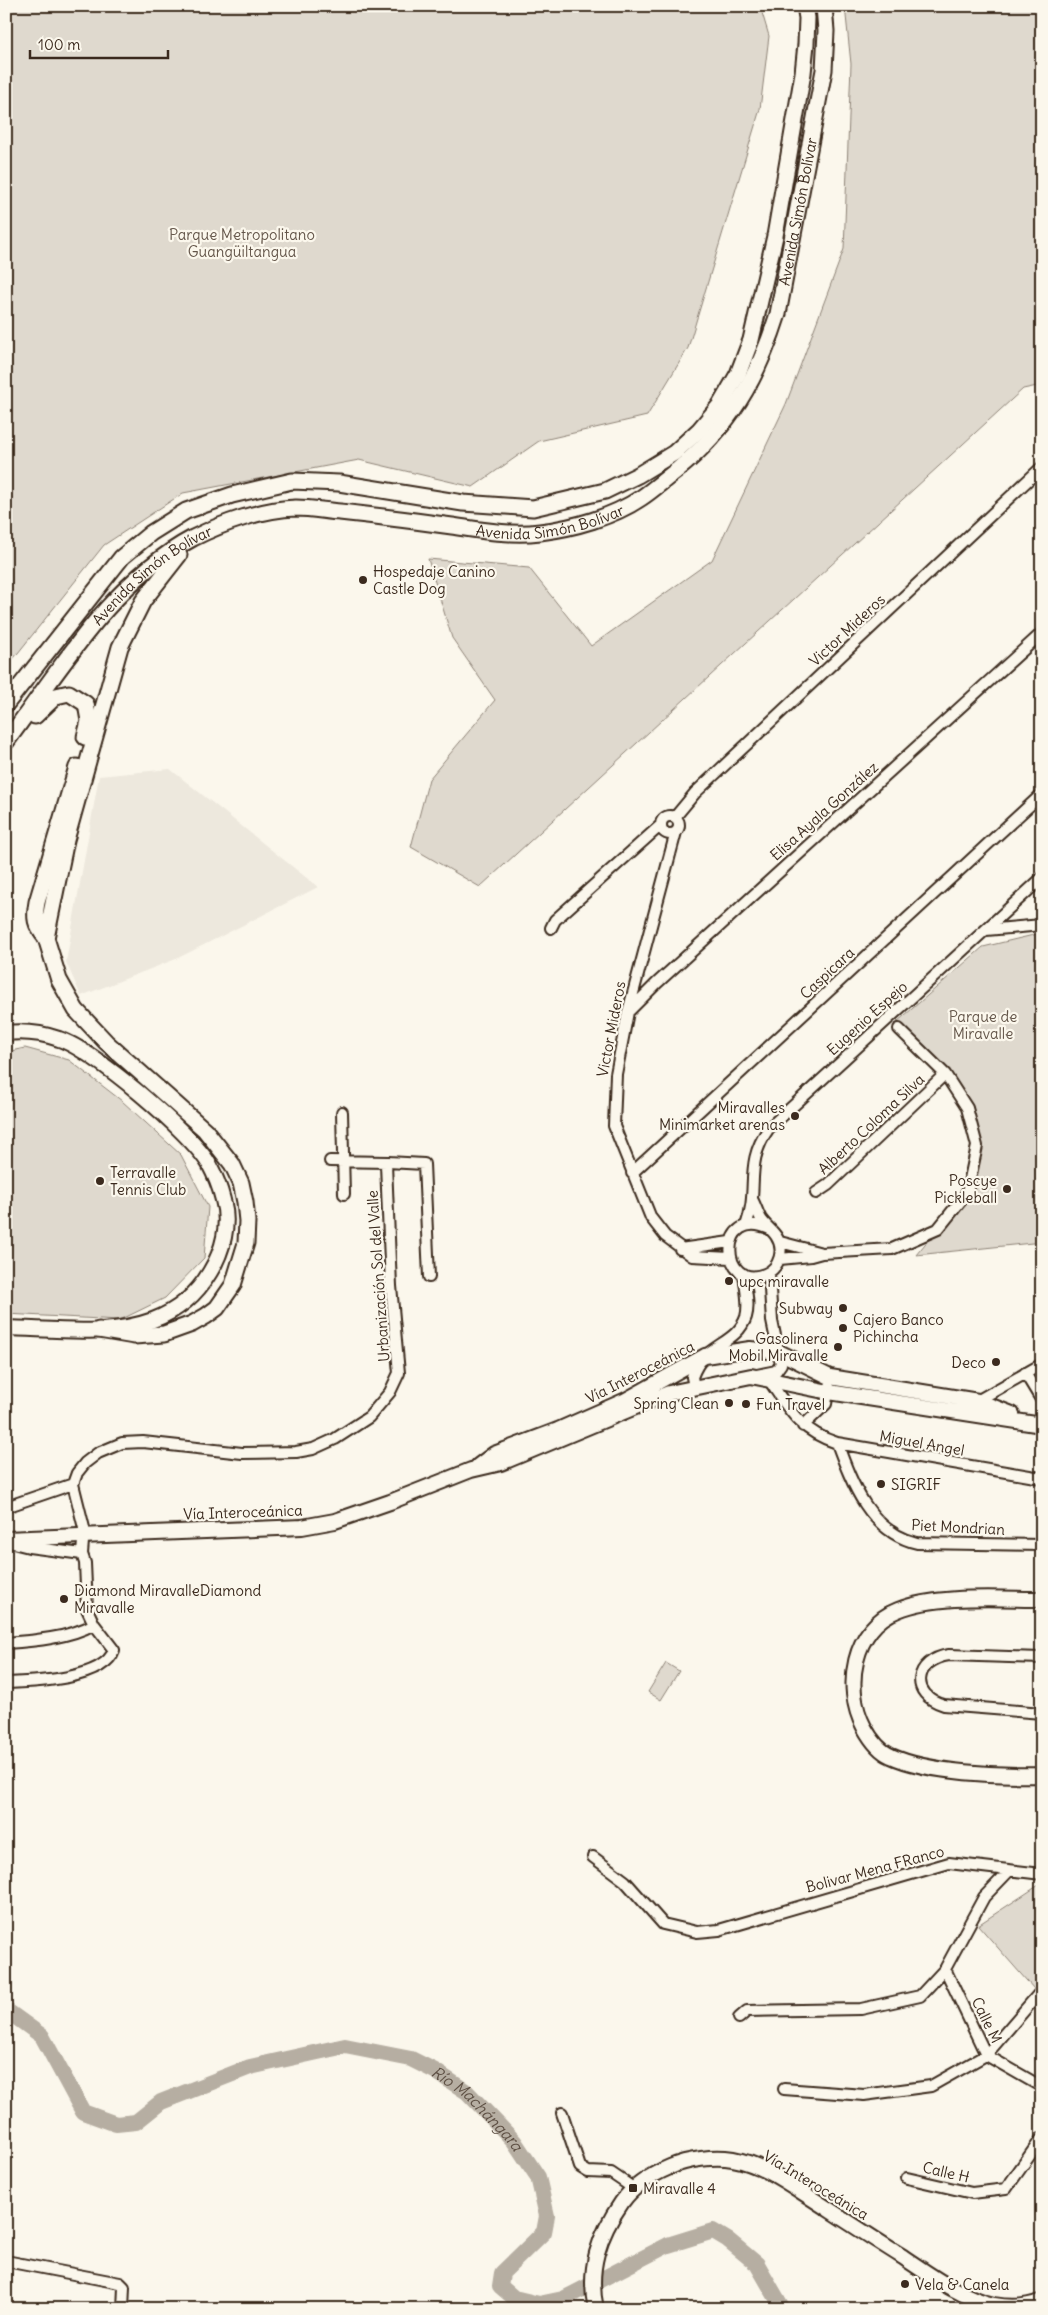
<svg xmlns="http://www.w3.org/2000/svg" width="1048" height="2315" font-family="Delius,sans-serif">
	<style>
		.built { fill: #ede8dd }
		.green { fill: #dfd9ce; stroke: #8d8276 }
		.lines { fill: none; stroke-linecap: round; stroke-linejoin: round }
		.river { stroke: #b6aea2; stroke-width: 16 }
		.minor-casing { stroke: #3b2a1e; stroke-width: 14 }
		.major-casing { stroke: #3b2a1e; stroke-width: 18 }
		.highway-casing { stroke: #3b2a1e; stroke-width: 19 }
		.minor { stroke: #fbf7ec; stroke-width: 10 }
		.major { stroke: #fbf7ec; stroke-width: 14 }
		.highway { stroke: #fbf7ec; stroke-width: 15 }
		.poi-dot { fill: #3b2a1e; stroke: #fbf7ec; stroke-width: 2 }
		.labels { text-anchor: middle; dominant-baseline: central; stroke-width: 4.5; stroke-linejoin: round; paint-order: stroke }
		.street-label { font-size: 15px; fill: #3b2a1e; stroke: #fbf7ec }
		.park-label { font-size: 15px; fill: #64564a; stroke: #fbf7ec }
		.poi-label { font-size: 15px; fill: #3b2a1e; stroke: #fbf7ec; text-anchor: start }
		.water-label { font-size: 16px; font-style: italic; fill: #605246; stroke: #fbf7ec }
	</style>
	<rect width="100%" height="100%" fill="#fbf7ec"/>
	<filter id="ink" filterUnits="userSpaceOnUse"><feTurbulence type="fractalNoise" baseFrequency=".02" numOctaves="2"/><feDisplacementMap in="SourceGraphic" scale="10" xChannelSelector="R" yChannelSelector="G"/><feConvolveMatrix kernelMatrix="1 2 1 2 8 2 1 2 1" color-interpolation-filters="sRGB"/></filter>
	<g filter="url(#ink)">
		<path class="built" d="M170 769 318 887 176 959 81 996 66 962 99 776Z"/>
		<path class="green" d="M6 6H760L769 36 760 109 688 348 647 416 539 441 473 487 359 460 183 493 104 545 6 668Z
			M845 6H1042V385L1023 389 480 887 411 847 429 779 495 700 452 638 428 559 529 568 591 646 712 560 786 404 844 249 851 64Z
			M1042 933V1242L916 1255 965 1195 976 1150 968 1110 947 1073 897 1022 983 947Z
			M25 1048 69 1060 122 1101 181 1155 208 1207 204 1258 165 1298 120 1320 6 1314V1052Z
			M666 1663 679 1671 661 1700 648 1692Z
			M1042 1883V1991L1034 1989 978 1925Z"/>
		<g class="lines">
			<path class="river" id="s1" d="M6 2010 42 2036 83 2112 116 2124 136 2122 161 2102 250 2067 345 2046 411 2059 435 2071 467 2092 514 2141 538 2177 547 2216 544 2232 502 2273 500 2286 514 2298 539 2304 563 2299 668 2245 713 2231 728 2240 757 2264 783 2309"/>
			<defs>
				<path id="minor" d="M661 825a9 9 0 1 1 18 0a9 9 0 1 1-18 0Z
					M675 817 695 793 1042 467
					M676 832 628 1012 616 1074 614 1126 651 1218 665 1236 692 1256 730 1258
					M551 928 555 920 661 825
					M986 930 1042 925
					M628 1012 657 983 1042 633
					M342 1112 344 1194
					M330 1161 387 1162
					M632 1173 1042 794
					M816 1193 828 1185 945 1074
					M753 1201C756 1207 758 1214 761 1219 765 1225 772 1230 776 1236 785 1249 780 1268 765 1274 719 1292 717 1205 770 1229
					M746 1226C760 1188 743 1165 769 1128L1042 878
					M780 1242 822 1253
					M680 1249 730 1242
					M780 1259 811 1256 822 1253 892 1249 938 1229 967 1193 977 1146 967 1108 945 1074 899 1029
					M1025 1373 1042 1401
					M757 1375 776 1371 781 1364 772 1321 769 1273
					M769 1380C790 1411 800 1431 837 1443L1041 1478
					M694 1387 692 1377C695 1369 698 1363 704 1357 718 1343 739 1338 746 1317 750 1304 745 1287 744 1274
					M975 1402 1042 1364
					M803 1426 826 1404 829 1387
					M837 1443C852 1484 870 1532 917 1543L1042 1545
					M73 1484 77 1473 85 1463 98 1453 122 1443 143 1442 242 1453 296 1452 313 1449 335 1439 369 1417 390 1392 399 1373 391 1286 386 1164 388 1162 424 1164 429 1277
					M6 1507 73 1484
					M9 1542 29 1547 82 1554
					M6 1643C33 1641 70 1638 94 1624
					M1042 1658 949 1655C914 1660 909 1695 944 1705L1042 1713
					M6 1683C33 1682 104 1680 114 1650L94 1624 87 1609 85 1563 82 1554 84 1528 73 1484
					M593 1857 625 1881 663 1924 697 1932 719 1930 949 1863 1042 1874
					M945 1969 986 2055 1042 2087
					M739 2018 747 2011 861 2009 920 1996 945 1969 984 1897 1009 1871
					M784 2089 864 2095 931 2086 986 2055 1042 1990
					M562 2113 580 2167 588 2172 611 2173 633 2188
					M907 2178 972 2193 1006 2189 1042 2138
					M6 2261 120 2283 124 2287 123 2309"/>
				<path id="major" d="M6 1033C24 1031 42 1033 59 1039 94 1050 190 1132 209 1164 215 1175 220 1188 223 1200 230 1224 223 1251 210 1272 197 1294 177 1311 153 1320 107 1337 54 1329 6 1328
					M478 1466 494 1454 558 1430 624 1401 705 1356 750 1349 779 1352 830 1377 978 1401 1012 1414
					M6 1539 302 1527 335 1521 390 1502 471 1470 501 1463 669 1393 751 1376 829 1392 1042 1425
					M1042 1599C999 1599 938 1594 898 1610 853 1627 843 1688 864 1727 870 1738 879 1751 891 1756 928 1773 1001 1776 1042 1775
					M596 2309C587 2269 599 2235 622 2202 634 2185 651 2175 670 2167 688 2159 714 2156 733 2159 761 2164 785 2181 808 2196 839 2216 871 2237 903 2257 930 2275 961 2298 994 2305 1011 2308 1026 2308 1042 2301"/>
				<g id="highway">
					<path d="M6 704 122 557 151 533 186 511 232 495 292 481 339 483 463 503 533 508 605 491 638 475 674 453 699 430 720 405 738 374 751 340 775 236 803 73 806 44 807 18 805 6"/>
					<path d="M35 716 56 696 69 693 86 704 89 721 85 737"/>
					<path id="s2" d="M6 742C60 670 112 581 193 538 223 523 262 509 296 508 311 508 326 511 340 512 377 516 415 521 452 526 480 530 511 536 540 532 573 528 613 517 641 498 653 490 664 480 676 471 729 428 758 378 778 314L824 70 826 31 824 6"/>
					<path d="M46 938C35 925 34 918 37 902L77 767"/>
					<path d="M99 1330 134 1336 164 1334 192 1324 206 1316 217 1308 233 1285 246 1243 247 1221 245 1202 241 1183 232 1164 205 1130 106 1042 76 1010 59 980 46 938 66 840 120 647 143 601 179 555"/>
				</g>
			</defs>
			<use href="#minor" class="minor-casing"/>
			<use href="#major" class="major-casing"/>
			<use href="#highway" class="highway-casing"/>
			<use href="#minor" class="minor"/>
			<use href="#major" class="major"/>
			<use href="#highway" class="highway"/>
		</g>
	</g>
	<g class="poi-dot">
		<circle cx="363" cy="580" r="5"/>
		<circle cx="795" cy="1116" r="5"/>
		<circle cx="100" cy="1181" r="5"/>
		<circle cx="1007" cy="1189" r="5"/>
		<circle cx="729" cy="1281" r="5"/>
		<circle cx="843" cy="1308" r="5"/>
		<circle cx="843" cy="1328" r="5"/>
		<circle cx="838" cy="1347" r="5"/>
		<circle cx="996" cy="1362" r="5"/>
		<circle cx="729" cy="1403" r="5"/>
		<circle cx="746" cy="1404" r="5"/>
		<circle cx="881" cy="1484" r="5"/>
		<circle cx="64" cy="1599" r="5"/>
		<rect x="628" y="2183" width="10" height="10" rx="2.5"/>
		<circle cx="905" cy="2284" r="5"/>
	</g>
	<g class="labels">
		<g class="street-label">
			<text stroke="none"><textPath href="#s2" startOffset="1079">Avenida Simón Bolívar</textPath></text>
			<text stroke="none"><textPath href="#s2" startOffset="644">Avenida Simón Bolívar</textPath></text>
			<text stroke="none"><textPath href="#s2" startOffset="224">Avenida Simón Bolívar</textPath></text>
			<text transform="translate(847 630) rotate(-43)">Victor Mideros</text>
			<text transform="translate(824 811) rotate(-42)">Elisa Ayala González</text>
			<text transform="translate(827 973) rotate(-43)">Caspicara</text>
			<text transform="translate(867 1018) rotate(-42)">Eugenio Espejo</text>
			<text transform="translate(611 1029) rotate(-79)">Victor Mideros</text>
			<text transform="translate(871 1124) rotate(-43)">Alberto Coloma Silva</text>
			<text transform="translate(378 1276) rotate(-94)">Urbanización Sol del Valle</text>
			<text transform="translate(640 1372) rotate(-27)">Vía Interoceánica</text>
			<text transform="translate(922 1443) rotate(10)">Miguel Angel</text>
			<text transform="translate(243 1512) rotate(-2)">Vía Interoceánica</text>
			<text transform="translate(958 1527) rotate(3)">Piet Mondrian</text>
			<text transform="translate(875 1869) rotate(-15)">Bolivar Mena FRanco</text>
			<text transform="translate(987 2020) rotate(64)">Calle M</text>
			<text transform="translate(946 2172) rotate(13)">Calle H</text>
			<text transform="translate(816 2185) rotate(31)">Vía Interoceánica</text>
		</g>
		<g class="park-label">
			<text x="242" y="234">Parque Metropolitano<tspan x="242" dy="17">Guangüiltangua</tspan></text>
			<text x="983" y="1016">Parque de<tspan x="983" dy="17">Miravalle</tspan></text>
		</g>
		<g class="poi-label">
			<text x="373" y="571">Hospedaje Canino<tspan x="373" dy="17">Castle Dog</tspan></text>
			<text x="785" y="1107" text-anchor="end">Miravalles<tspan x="785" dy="17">Minimarket arenas</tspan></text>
			<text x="110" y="1172">Terravalle<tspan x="110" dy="17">Tennis Club</tspan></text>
			<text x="997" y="1180" text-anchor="end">Poscye<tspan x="997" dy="17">Pickleball</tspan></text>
			<text x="739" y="1281">upc miravalle</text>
			<text x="833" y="1308" text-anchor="end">Subway</text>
			<text x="853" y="1319">Cajero Banco<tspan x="853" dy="17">Pichincha</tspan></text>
			<text x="828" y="1338" text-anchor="end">Gasolinera<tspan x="828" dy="17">Mobil Miravalle</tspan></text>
			<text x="986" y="1362" text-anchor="end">Deco</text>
			<text x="719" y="1403" text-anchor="end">Spring Clean</text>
			<text x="756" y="1404">Fun Travel</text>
			<text x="891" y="1484">SIGRIF</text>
			<text x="74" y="1590">Diamond MiravalleDiamond<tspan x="74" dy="17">Miravalle</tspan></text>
			<text x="643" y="2188">Miravalle 4</text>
			<text x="915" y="2284">Vela &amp; Canela</text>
		</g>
		<g class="water-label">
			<text stroke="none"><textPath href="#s1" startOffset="562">Río Machángara</textPath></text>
		</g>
	</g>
	<rect width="1048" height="2315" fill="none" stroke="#fbf7ec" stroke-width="25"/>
	<rect x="12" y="12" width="1023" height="2290" fill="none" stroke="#3b2a1e" stroke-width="2" filter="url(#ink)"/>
	<path d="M30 50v8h138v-8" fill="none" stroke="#3b2a1e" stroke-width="2.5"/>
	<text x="38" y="50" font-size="15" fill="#3b2a1e" stroke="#fbf7ec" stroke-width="4" paint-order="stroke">100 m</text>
</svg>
